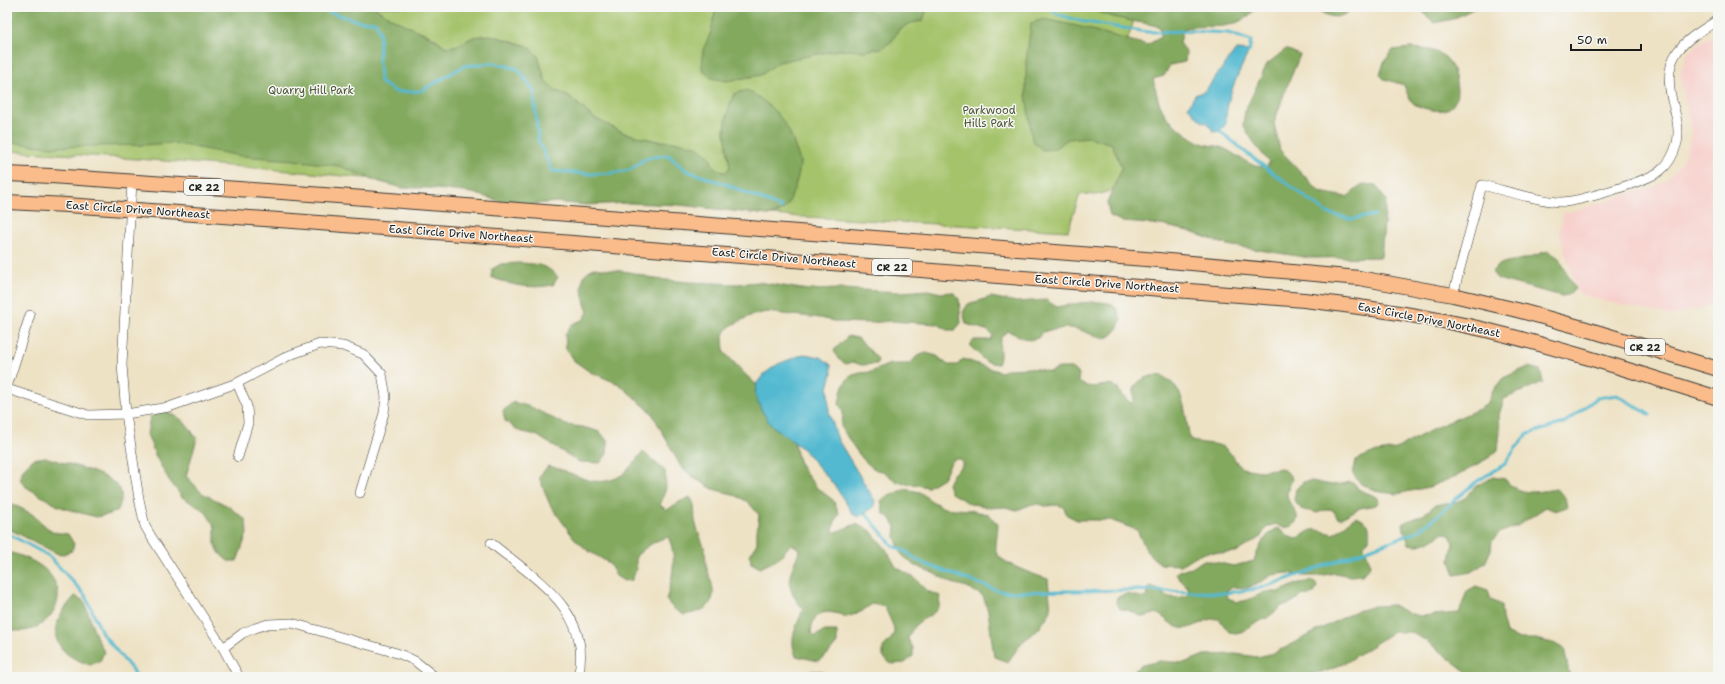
<svg xmlns="http://www.w3.org/2000/svg" width="1725" height="684" font-family="'Shantell Sans',sans-serif">
	<style>
		.built { fill: #f7d0cc }
		.green { fill: #a4c36b; stroke: #607044 }
		.forest { fill: #83a95f; stroke: #50623e }
		.water { fill: #52b9d0; stroke: #376a76 }
		.lines { fill: none; stroke-linecap: round; stroke-linejoin: round }
		.stream { stroke: #52b9d0; stroke-width: 3 }
		.street-casing { stroke: #3c3a35; stroke-width: 10 }
		.primary-casing { stroke: #3c3a35; stroke-width: 16 }
		.street { stroke: #fff; stroke-width: 9 }
		.primary { stroke: #fabc8b; stroke-width: 14 }
		.labels { text-anchor: middle; dominant-baseline: central; stroke-width: 3; stroke-linejoin: round; paint-order: stroke }
		.shield { fill: #f6f6f2; stroke: #5d5d5c; stroke-width: 1 }
		.shield-label { font-size: 10px; font-weight: bold; fill: #1c1c1c }
		.park-label { font-size: 11px; fill: #4c5638; stroke: #f6f6f2 }
		.street-label { font-size: 11px; fill: #1c1c1c; stroke: #f6f6f2 }
	</style>
	<rect width="100%" height="100%" fill="#f6f6f2"/>
	<filter id="ink" filterUnits="userSpaceOnUse"><feTurbulence type="fractalNoise" baseFrequency=".025" numOctaves="2"/><feDisplacementMap in="SourceGraphic" scale="8" xChannelSelector="R" yChannelSelector="G"/><feConvolveMatrix kernelMatrix="1 2 1 2 8 2 1 2 1" color-interpolation-filters="sRGB"/></filter>
	<filter id="wash" filterUnits="userSpaceOnUse"><feTurbulence type="fractalNoise" baseFrequency=".012" numOctaves="4" result="noise"/><feDisplacementMap in="SourceGraphic" scale="16" xChannelSelector="R" yChannelSelector="G"/><feGaussianBlur stdDeviation="0.9" result="paint"/><feColorMatrix in="noise" values="0 0 0 0 0 0 0 0 0 0 0 0 0 0 0 0 0 1.4 0 .05"/><feComposite in="paint" operator="in"/></filter>
	<g filter="url(#wash)">
		<rect width="100%" height="100%" fill="#eee2c5"/>
		<path class="built" d="M1714 35 1718 37V303L1673 316 1607 302 1578 293 1559 231 1564 213 1577 210 1658 185 1669 177 1680 165 1688 148 1691 134 1690 119 1681 84V72L1687 54 1702 41Z"/>
		<path class="green" d="M7 7H1138L1097 139 1112 144 1122 168 1113 190 1096 195 1080 194 1068 231 768 215 780 213 724 128 731 168 725 173 714 167 709 156 677 142 657 141 624 133 594 118 569 97 555 90 545 80 538 56 528 46 490 35 474 37 456 46 446 47 434 38 418 30 395 181C266 168 137 158 7 151Z"/>
		<path class="forest" d="M7 7H374C396 24 424 30 446 47L456 46 474 37 490 35 528 46 538 56 545 80 555 90 569 97 594 118 624 133 657 141 677 142 696 146 709 156 714 167 724 173 730 168C726 138 721 123 734 94L747 90C771 104 788 121 795 147 797 152 799 158 800 162 800 171 796 184 793 192 787 208 785 212 768 215L680 205 628 203 585 205 556 202 528 205 499 201 473 193 428 188H403L380 182 339 166 293 160 241 156 172 143 143 145 50 147 7 142Z
			M716 7H925L927 9 923 21 911 23 899 29 892 41 882 48 865 51 839 50 802 57 779 62 761 75 727 81 711 78 702 70 703 50 711 32Z
			M1088 7H1175L1177 10 1188 9 1192 7H1255C1253 13 1250 15 1245 18 1225 32 1205 23 1183 29L1180 43 1186 52 1185 62 1170 65 1164 76 1153 79C1156 91 1158 104 1165 114 1170 123 1195 141 1204 144 1210 146 1217 145 1223 148 1237 154 1251 169 1267 167L1269 162 1256 146 1243 125 1245 111 1267 64 1286 49 1300 55 1284 94 1274 123 1280 150 1320 192 1347 197 1363 184 1376 185 1386 201 1381 257 1310 258 1227 245 1188 231 1161 225 1123 222 1110 216 1107 203 1122 168 1112 144 1089 137 1068 139 1054 149 1042 150 1032 140 1026 94V62L1031 23 1043 19 1077 26 1147 45 1161 37 1160 27C1136 20 1109 20 1088 7Z
			M1318 7H1356C1341 17 1336 21 1319 11Z
			M1418 7H1477L1453 19 1434 23Z
			M1411 48C1422 49 1437 49 1446 58 1450 62 1454 71 1455 77 1460 97 1456 114 1432 110 1426 109 1419 107 1414 104 1409 99 1406 91 1404 85L1384 79 1380 75 1384 62 1393 50Z
			M1548 251 1559 258 1575 289 1568 295 1562 296 1497 279 1492 272C1500 260 1511 262 1524 259 1532 257 1540 253 1548 251Z
			M519 263C536 264 546 264 558 277L553 285C530 289 512 286 491 277L492 269 501 264Z
			M594 268 630 272 656 279 688 282 737 284 758 282 808 290 841 289 901 292 928 290 941 293 953 292 959 299 961 323 955 330H947L938 324 889 321 871 323 839 322 820 318 766 312 750 316 730 326 723 335 724 352 745 374 763 391 793 436 798 458 803 470 817 488 833 500 839 513 834 524 833 533 856 524 870 530 886 549 896 567 915 578 927 591 940 596C939 599 940 603 939 606 931 621 916 615 908 639L913 648V656L905 663 891 664 883 657V647C902 631 892 627 885 607L872 604 861 612 847 617C829 610 813 608 811 632L815 636 825 631H837V643L828 654 818 661 796 656C788 637 797 627 803 609 782 582 789 578 800 549L791 544 777 560 760 568 751 563 750 555 757 543V531L759 515 748 502 737 496 713 489 694 478 681 467 652 413 619 384 590 372 573 360 566 349 565 334 573 324 584 319 588 312C584 302 578 283 586 273 588 271 592 269 594 268Z
			M991 297 1017 302 1046 300 1057 307C1070 304 1096 300 1108 303 1117 305 1119 313 1121 320 1110 353 1092 330 1071 328 1066 327 1060 329 1055 330 1047 330 1042 331 1038 338L1029 340 1023 338 1008 331C993 340 1004 352 998 364L986 362 969 345 974 340H990L993 336 989 331 966 324 963 312 968 304Z
			M848 336 858 338 878 359 877 364 861 365 853 362 846 364 838 359 834 350Z
			M926 353 937 356 948 365H957L963 359C977 363 989 369 1002 372L1007 369 1028 368 1038 369 1050 372 1059 368H1071L1079 374 1078 381C1087 390 1100 386 1112 384 1120 389 1122 397 1131 403L1134 400C1130 382 1146 375 1162 375 1166 379 1173 383 1176 387 1186 401 1186 423 1190 438 1200 446 1212 441 1223 447 1232 452 1235 462 1242 468L1260 471 1281 468 1288 473 1292 479C1291 483 1287 489 1287 494 1287 507 1305 513 1293 526L1284 528 1275 524 1266 528 1260 538 1236 552 1223 553 1208 552 1196 556 1181 565 1161 564 1153 558 1147 552 1137 530 1110 520H1077L1067 515 1064 508 1059 505 1045 506 1039 504H1032L1017 510 1005 507 989 508 980 505 970 504 951 493 948 484 953 474 962 466V462L960 459H955L951 462 943 478 928 487 897 482 883 471C868 473 848 439 841 426 843 417 845 412 839 404L842 388 848 378 853 375 860 373 871 372 890 364H910L917 356Z
			M1528 367 1540 370 1543 382 1504 399 1499 415 1500 431 1498 450 1490 457 1459 475 1429 487 1397 494 1380 492 1361 484 1353 474 1356 460 1372 453 1396 449 1439 426 1479 409 1487 404 1494 389 1503 378Z
			M513 402 531 407 566 425 583 427 600 432 608 442 607 454 600 463 579 462 536 435 519 431 505 421 503 411Z
			M164 411C182 417 187 424 197 439L186 476 202 493 228 506 246 520 247 534 237 561H228L220 554 215 544V527L205 511 182 497 169 480 156 457 147 434 150 417Z
			M643 452 665 471 666 488 660 505 667 510 679 502 690 497C696 505 694 511 695 521 697 531 702 540 705 550 706 556 705 563 707 569 710 577 714 587 713 596 711 610 695 613 684 615L673 608 666 600C672 580 678 556 668 537 655 540 646 547 636 556V570L632 580 624 581 616 576 609 563 587 550 574 538 550 505 539 477 548 466C575 471 593 492 622 475 628 471 637 458 643 452Z
			M45 457C62 463 113 473 120 490 123 497 120 504 118 510L110 514 97 517 77 512 58 506 26 487 20 479 23 469 33 459Z
			M1493 477 1505 479C1518 497 1537 492 1556 489L1565 497 1567 507 1555 511 1546 507 1517 526 1499 533 1492 541 1491 550 1485 563 1471 572 1455 575 1450 560 1453 543 1450 534 1443 533C1431 540 1422 548 1409 544L1404 530 1403 523 1423 515 1435 505 1445 503H1454L1465 498 1476 486Z
			M1311 481C1329 484 1331 487 1350 482L1355 484 1358 489 1377 497 1379 501 1376 505 1360 508 1341 518 1337 517 1333 510 1328 509 1317 513C1304 508 1304 515 1294 500L1296 489 1303 482Z
			M904 489 920 492 930 500 944 508 969 510 988 514 998 524C998 530 995 548 996 552 999 563 1038 576 1048 579L1051 611 1038 630 1022 642 1008 662 994 657 988 611 983 596 967 587 952 583 935 574 914 565 902 555 895 537 896 527 891 519 884 514 881 501C888 493 895 494 904 489Z
			M7 501 32 514 52 532 68 534 74 544 72 551 60 555 7 528Z
			M1357 517C1371 524 1370 526 1369 540L1363 545 1368 556 1370 566 1362 575 1350 576 1335 573 1319 576H1305L1287 573 1272 575 1256 585 1246 588 1233 587 1226 591 1228 598 1238 602 1248 600 1265 592H1279L1299 583 1313 581 1317 586 1315 592 1309 596 1303 595 1291 603 1282 606 1267 618 1253 624 1244 631 1236 633 1229 632 1219 619C1205 616 1195 631 1180 628 1171 626 1165 617 1156 613 1136 622 1139 610 1120 609L1116 603 1117 597 1127 594 1145 598 1148 593 1147 589 1150 586C1157 587 1159 592 1165 595 1172 599 1181 598 1188 595L1189 589C1185 583 1179 580 1176 574L1178 571 1192 568 1202 561H1211L1233 566 1254 561C1259 547 1264 536 1277 528 1285 532 1288 538 1297 539 1316 526 1311 529 1333 534 1343 529 1348 520 1357 517Z
			M7 552C27 556 54 568 58 592 61 616 29 641 7 627Z
			M1476 586 1488 590 1491 600 1501 605 1502 618 1506 633 1520 639H1536L1553 643 1564 648 1569 673 1571 677H1473L1425 640 1410 632H1393L1347 662 1327 671 1292 677H1125L1142 665 1160 661 1184 663 1204 655 1236 654 1257 657 1274 653 1354 612 1374 606 1394 605 1407 613 1421 616 1459 613 1467 591Z
			M75 596 84 601 96 636 104 652 100 661 90 665C82 662 71 658 65 652 45 632 60 613 75 596Z
			M811 671H822L823 677H809Z"/>
		<path class="water" d="M1236 50 1249 51C1239 73 1225 98 1226 124L1220 131 1214 132 1207 123 1201 121 1188 107 1195 95 1205 91Z
			M804 354 821 357 831 365 832 373 828 388 829 412 838 440 875 501 873 508 858 517 853 514 835 486 803 449 770 424 761 409 755 394 757 383 764 374 778 364Z"/>
		<g class="lines">
			<path class="stream" d="M323 7V10L358 21 376 22 380 34 379 60 380 82 396 92 421 91 464 66 494 63 518 69 534 91 538 140 552 171 591 174 612 173 630 170 646 158 668 155 687 171 728 185 782 208
				M1049 7 1057 14 1080 21 1147 32 1190 31 1228 33 1251 41 1249 51 1247 53
				M1220 129V131L1249 155 1327 213 1351 219 1375 215
				M866 514 893 546 907 552 915 559 925 564 999 591 1011 592 1134 590 1224 593 1257 589 1279 582 1416 532 1434 519 1459 496 1476 482 1505 464 1515 449 1528 434 1564 423 1597 398 1617 395 1650 415
				M7 533 49 556 85 595 102 633 138 677"/>
		</g>
	</g>
	<g filter="url(#ink)">
		<g class="lines">
			<defs>
				<path id="street" d="M132 182 122 365 126 414 139 499 145 526 152 538 223 648 239 677
					M1453 295 1482 185C1507 191 1533 200 1559 202 1576 203 1647 181 1660 171 1669 164 1674 154 1677 143 1680 129 1676 115 1672 101 1661 54 1683 42 1718 20
					M237 383 247 406 248 423 238 457
					M7 387 30 315
					M7 389 88 415 126 414 169 407 237 383 290 355 320 344 343 346 363 354 382 374 386 397 384 413 360 493
					M491 543C534 578 594 612 578 677
					M223 648 243 633 255 628 268 624 292 623 400 654 415 661 435 677"/>
				<path id="primary" d="M7 174 51 176 338 196 1158 260 1359 278 1453 295 1517 310 1583 328 1718 369
					M7 202 67 205 293 221 1304 300C1365 307 1426 316 1486 330 1564 349 1641 374 1718 398"/>
			</defs>
			<use href="#street" class="street-casing"/>
			<use href="#primary" class="primary-casing"/>
			<use href="#street" class="street"/>
			<use href="#primary" class="primary"/>
		</g>
	</g>
	<g class="labels">
		<g class="shield">
			<rect x="184" y="179" width="40" height="16" rx="3"/>
			<rect x="872" y="259" width="40" height="16" rx="3"/>
			<rect x="1625" y="339" width="40" height="16" rx="3"/>
		</g>
		<g class="shield-label">
			<text x="204" y="187">CR 22</text>
			<text x="892" y="267">CR 22</text>
			<text x="1645" y="347">CR 22</text>
		</g>
		<g class="park-label">
			<text x="311" y="90">Quarry Hill Park</text>
			<text x="989" y="110">Parkwood<tspan x="989" dy="13">Hills Park</tspan></text>
		</g>
		<g class="street-label">
			<text transform="translate(138 210) rotate(4)">East Circle Drive Northeast</text>
			<text transform="translate(461 234) rotate(4)">East Circle Drive Northeast</text>
			<text transform="translate(784 258) rotate(5)">East Circle Drive Northeast</text>
			<text transform="translate(1107 284) rotate(4)">East Circle Drive Northeast</text>
			<text transform="translate(1429 320) rotate(11)">East Circle Drive Northeast</text>
		</g>
	</g>
	<rect width="1725" height="684" fill="none" stroke="#f6f6f2" stroke-width="24"/>
	<path d="M1571 44v6h70v-6" fill="none" stroke="#1c1c1c" stroke-width="2"/>
	<text x="1577" y="44" font-size="12" fill="#1c1c1c" stroke="#f6f6f2" stroke-width="3" paint-order="stroke">50 m</text>
</svg>
